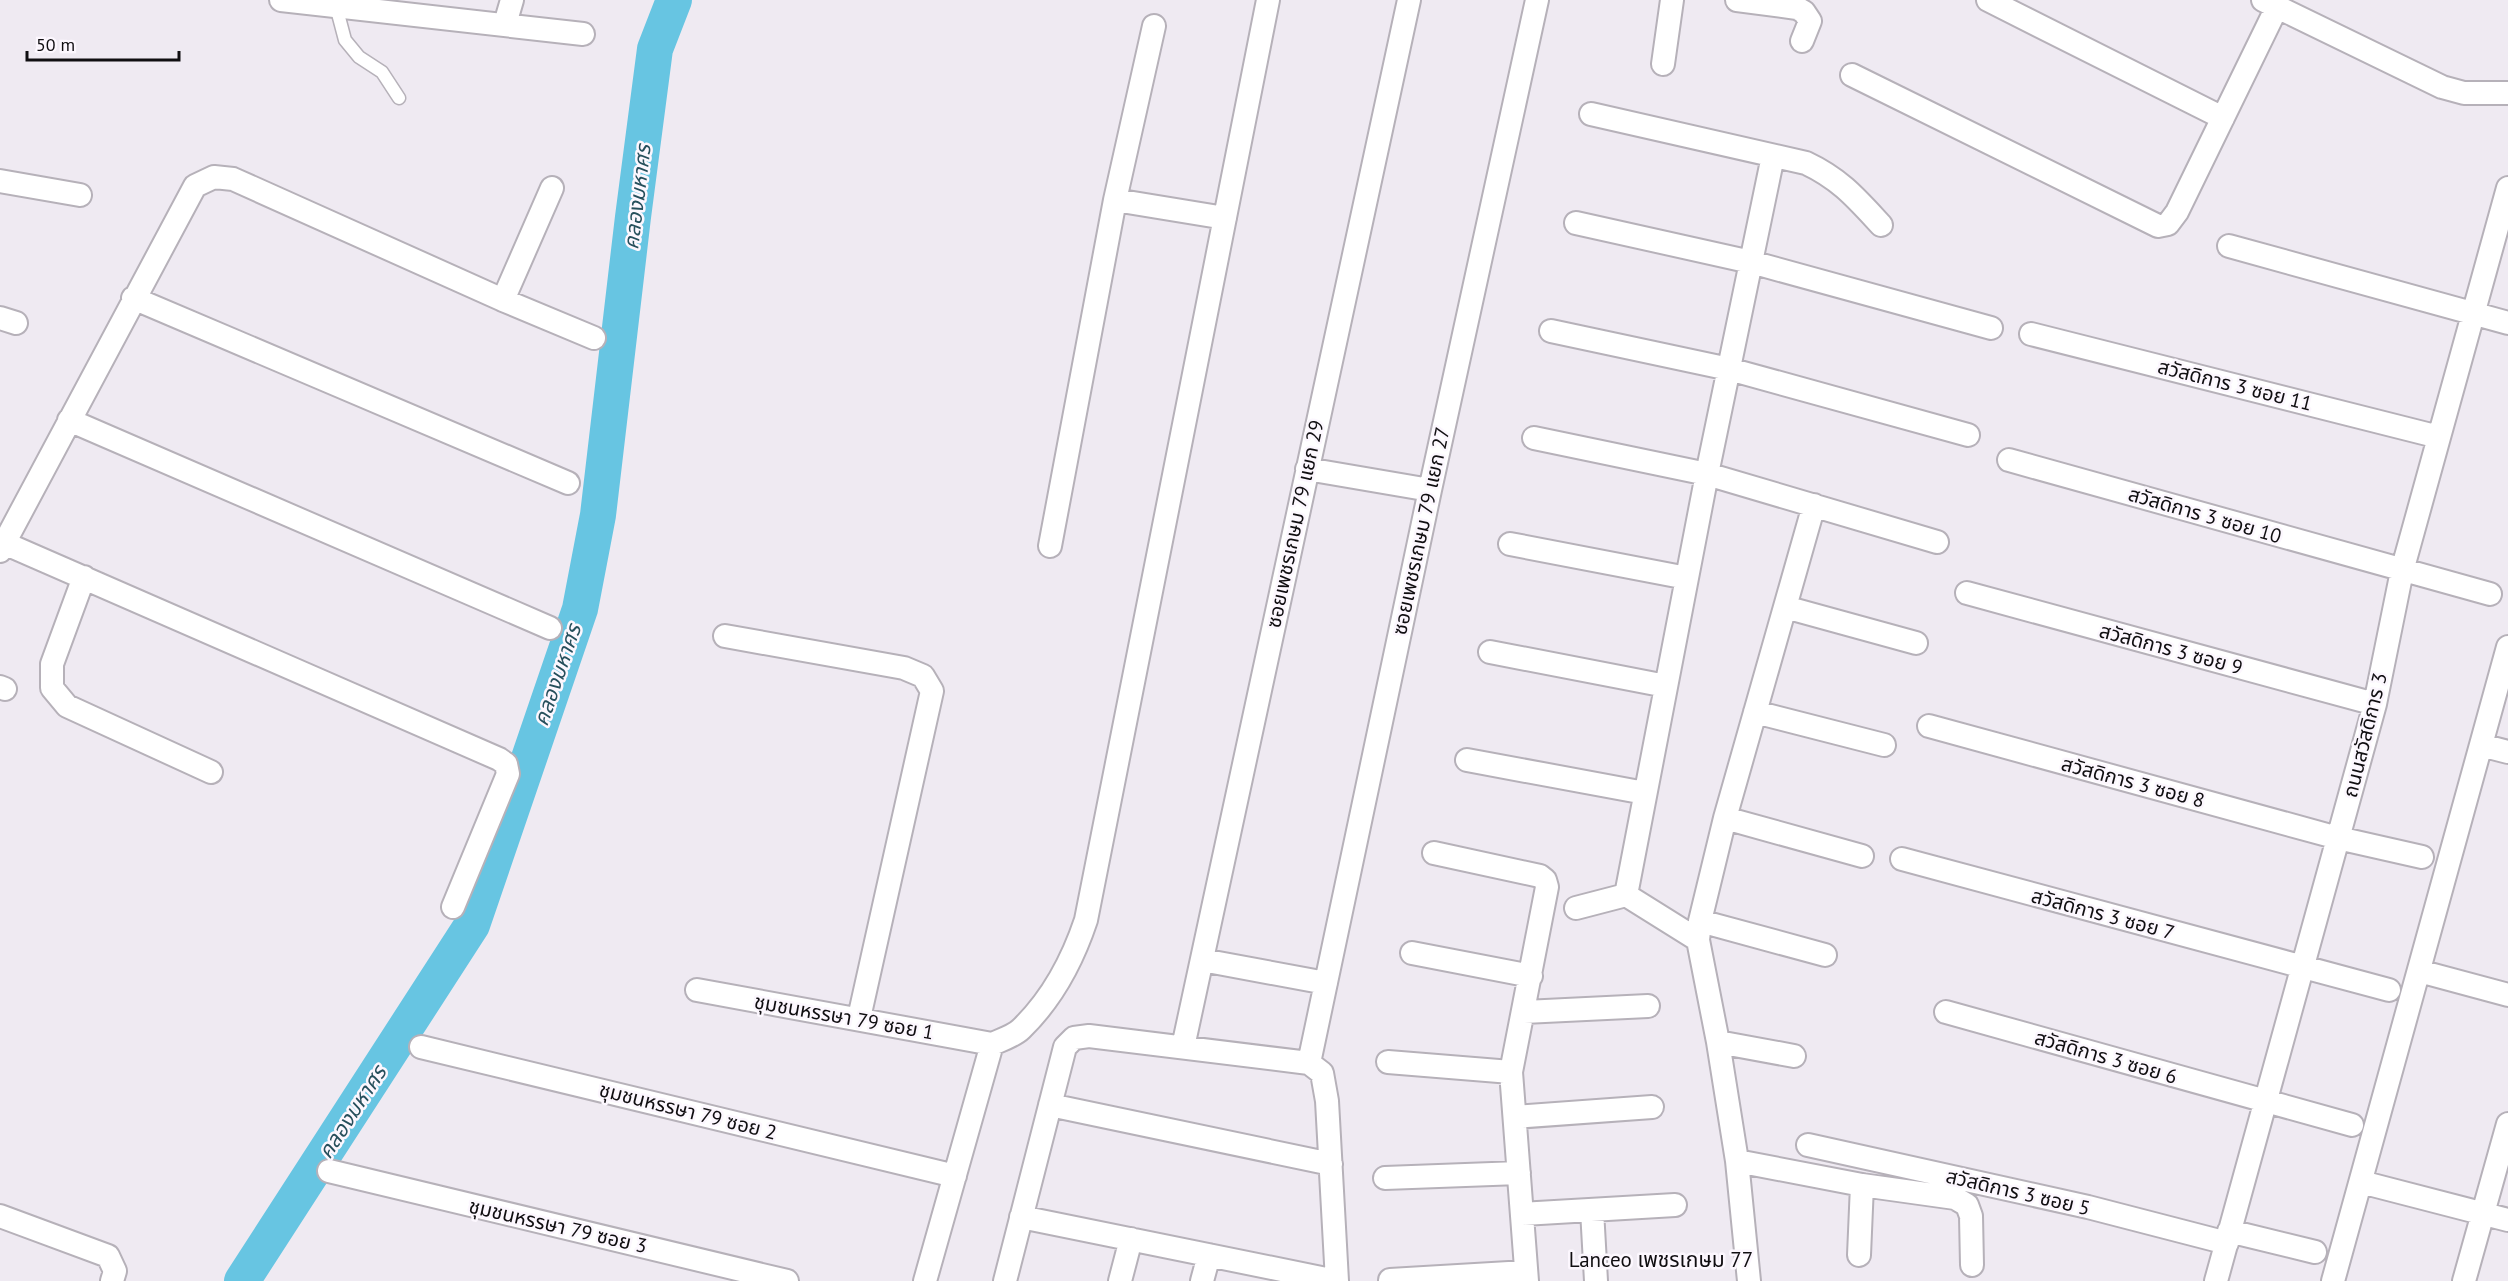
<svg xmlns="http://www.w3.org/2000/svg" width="2508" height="1281" font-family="'PT Sans','Noto Sans Thai',sans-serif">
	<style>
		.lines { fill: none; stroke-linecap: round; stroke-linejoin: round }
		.river { stroke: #67c5e2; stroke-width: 36 }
		.lane-casing { stroke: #b6b1b9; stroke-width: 15 }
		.street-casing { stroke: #b6b1b9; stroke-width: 26 }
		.lane { stroke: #fff; stroke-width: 12 }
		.street { stroke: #fff; stroke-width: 22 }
		.labels { text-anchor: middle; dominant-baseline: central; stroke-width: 5; stroke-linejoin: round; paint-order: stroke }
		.street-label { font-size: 20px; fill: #100e11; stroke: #fcf7fe }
		.water-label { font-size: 21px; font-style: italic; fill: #264f5c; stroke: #fcf7fe }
		.neighbourhood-label { font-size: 21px; fill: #100e11; stroke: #fcf7fe }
	</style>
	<rect width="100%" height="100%" fill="#efeaf2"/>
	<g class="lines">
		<path class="river" d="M242 1281 472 925 580 609 598 515 633 217 655 49 674 0"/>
		<defs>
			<path id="lane" d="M336 6 345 40 359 57 382 72 399 98"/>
			<path id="street" d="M281 0 583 34
				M1737 0 1797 8 1804 12 1810 21 1802 41
				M1988 0 2223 118
				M2263 0 2442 87 2464 93H2508
				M505 24 512 0
				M1663 64 1672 0
				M1852 75 2158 226 2168 224 2177 212 2277 7
				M1591 114 1806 163C1840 179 1856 198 1881 225
				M0 181 80 195
				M1115 200 1225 218
				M1576 223 1751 262 1991 328
				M2229 246 2508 323
				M133 298 568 483
				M503 300 552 188
				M0 318 16 323
				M1551 331 1729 369 1968 435
				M2031 334 2439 437
				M69 420 550 628
				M1534 438 1707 474 1937 542
				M2009 460 2490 594
				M1307 469 1430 490
				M4 543 499 759 506 764 508 774 453 907
				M1510 544 1687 578
				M1050 546 1115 200 1154 26
				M0 551 195 186 214 177 233 179 503 300 594 338
				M84 577 52 664V688L67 706 211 772
				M1967 593 2375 704
				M1785 607 1916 643
				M725 636 904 668 923 676 932 691 859 1018
				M1490 652 1666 686
				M0 687 5 689
				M1755 712 1884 745
				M1929 726 2338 838 2422 857
				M2481 745 2508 752
				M1467 760 1645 793
				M1725 818 1862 856
				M1434 853 1540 876 1545 880 1547 887 1511 1072 1527 1281
				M1902 859 2389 990
				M1626 895 1707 474 1773 156
				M1576 908 1626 895 1698 940 1718 1042 1737 1161 1749 1281
				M1700 921 1825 955
				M1698 940 1700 921 1725 818 1814 505
				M1412 953 1531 976
				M1202 960 1326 983
				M2419 971 2508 995
				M697 990 992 1044
				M1524 1012 1648 1006
				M1946 1012 2352 1125
				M1718 1042 1794 1056
				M421 1047 955 1176
				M1183 1047 1409 0
				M1388 1062 1511 1072
				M1309 1063 1430 490 1537 0
				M1050 1105 1331 1164
				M1515 1117 1652 1107
				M1808 1145 2088 1207 2227 1243
				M1737 1161 1862 1185 1955 1198 1967 1205 1971 1216 1972 1265
				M329 1171 787 1281
				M1385 1178 1519 1173
				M2361 1182 2508 1220
				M1592 1210 1596 1281
				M1522 1214 1675 1205
				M0 1216 108 1256 115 1271 112 1281
				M1021 1217 1336 1281
				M2229 1231 2315 1252
				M1859 1255 1862 1185
				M1390 1280 1526 1272
				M925 1281 992 1044C1001 1040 1014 1036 1021 1029 1052 999 1073 959 1086 920L1268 0
				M1005 1281 1065 1047 1074 1038 1089 1036 1309 1063 1322 1073 1327 1101 1337 1281
				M1120 1281 1131 1239
				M1202 1281 1209 1255
				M2216 1281 2375 704 2402 571 2508 188
				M2333 1281 2508 647
				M2464 1281 2508 1124"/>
		</defs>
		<use href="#lane" class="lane-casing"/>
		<use href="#street" class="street-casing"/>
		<use href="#lane" class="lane"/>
		<use href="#street" class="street"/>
	</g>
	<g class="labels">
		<g class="street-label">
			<text transform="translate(2235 385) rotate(14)">สวัสดิการ 3 ซอย 11</text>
			<text transform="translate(2205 515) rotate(16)">สวัสดิการ 3 ซอย 10</text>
			<text transform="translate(1295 524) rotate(-78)">ซอยเพชรเกษม 79 แยก 29</text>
			<text transform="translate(1421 531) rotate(-78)">ซอยเพชรเกษม 79 แยก 27</text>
			<text transform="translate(2171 649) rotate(15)">สวัสดิการ 3 ซอย 9</text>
			<text transform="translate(2365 735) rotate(-76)">ถนนสวัสดิการ 3</text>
			<text transform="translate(2133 782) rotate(15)">สวัสดิการ 3 ซอย 8</text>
			<text transform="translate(2103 914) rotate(15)">สวัสดิการ 3 ซอย 7</text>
			<text transform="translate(844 1017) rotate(10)">ชุมชนหรรษา 79 ซอย 1</text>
			<text transform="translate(2106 1057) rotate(16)">สวัสดิการ 3 ซอย 6</text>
			<text transform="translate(688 1111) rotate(14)">ชุมชนหรรษา 79 ซอย 2</text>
			<text transform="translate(2018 1192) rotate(13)">สวัสดิการ 3 ซอย 5</text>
			<text transform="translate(558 1226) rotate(13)">ชุมชนหรรษา 79 ซอย 3</text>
		</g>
		<g class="water-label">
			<text transform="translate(637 197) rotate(-83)">คลองมหาศร</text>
			<text transform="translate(557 675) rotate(-71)">คลองมหาศร</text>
			<text transform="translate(352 1112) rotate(-57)">คลองมหาศร</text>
		</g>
		<g class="neighbourhood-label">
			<text x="1661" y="1259">Lanceo เพชรเกษม 77</text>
		</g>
	</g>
	<path d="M27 51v9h152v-9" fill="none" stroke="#100e11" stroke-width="3"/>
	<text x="36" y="51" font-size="18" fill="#100e11" stroke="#fcf7fe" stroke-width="4.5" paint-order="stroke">50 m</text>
</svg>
